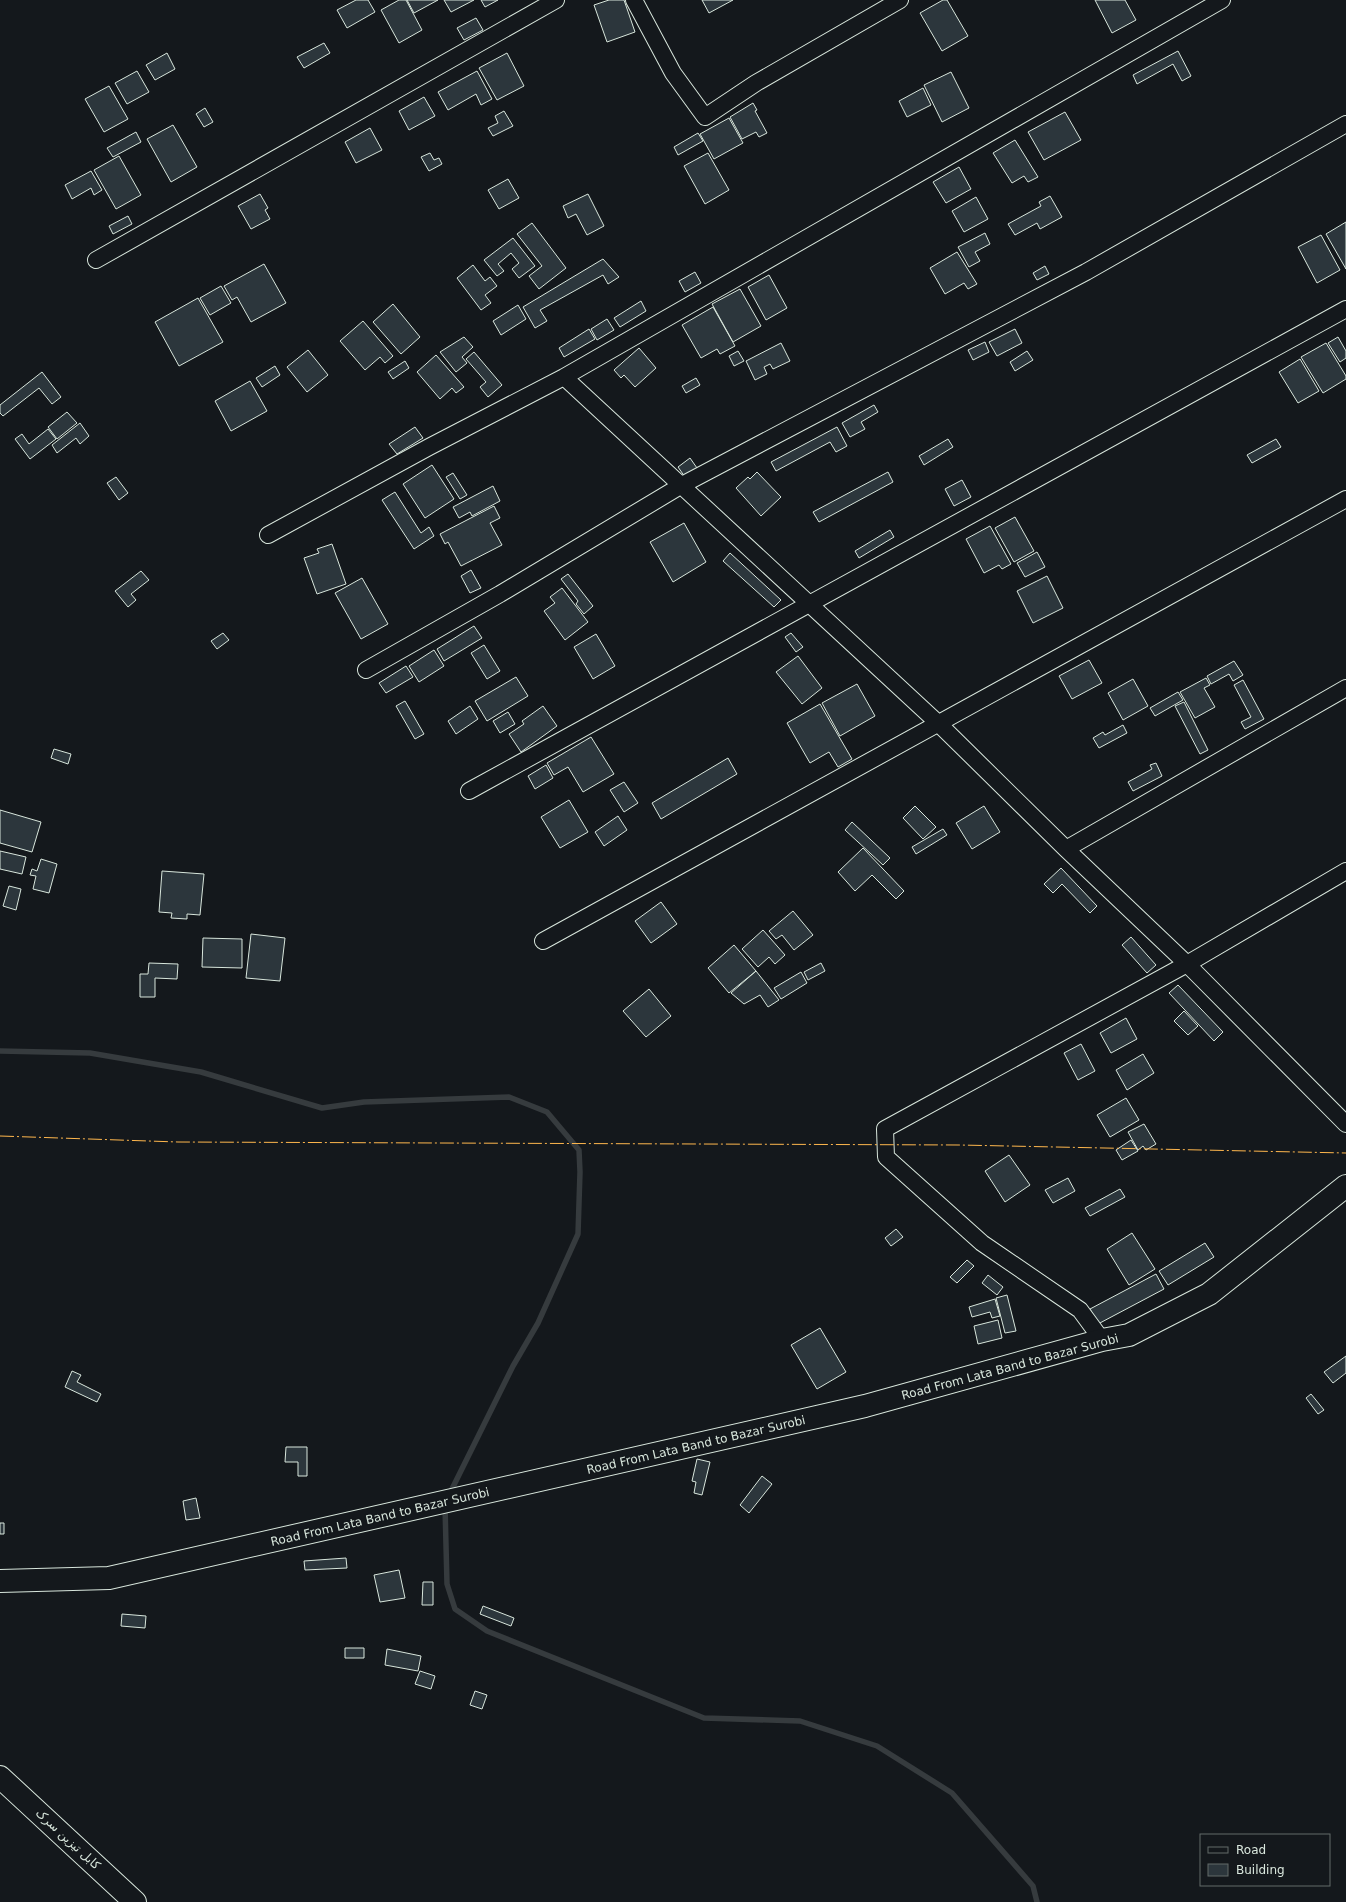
<svg xmlns="http://www.w3.org/2000/svg" width="1346" height="1902" font-family="'DejaVu Sans',Cairo,sans-serif">
	<style>
		.lines { fill: none; stroke-linecap: round; stroke-linejoin: round }
		.stream { stroke: #363b3e; stroke-width: 5.5 }
		.building { fill: #2c363c; stroke: #d8e6dc }
		.minor-casing { stroke: #d8e6dc; stroke-width: 18 }
		.secondary-casing { stroke: #d8e6dc; stroke-width: 24 }
		.minor { stroke: #14181c; stroke-width: 16 }
		.secondary { stroke: #14181c; stroke-width: 22 }
		.power { stroke: #ffb74d; stroke-width: 1; stroke-dasharray: 14 3 2 3; stroke-linecap: butt }
		.labels { text-anchor: middle; dominant-baseline: central; stroke-width: 3; stroke-linejoin: round; paint-order: stroke }
		.street-label { font-size: 12px; fill: #d8e6dc; stroke: #14181c }
	</style>
	<rect width="100%" height="100%" fill="#14181c"/>
	<g class="lines">
		<path class="stream" d="M0 1051 90 1053 201 1072 322 1108 364 1102 509 1097 547 1112 579 1150 580 1172 578 1234 538 1323 513 1366 449 1495
			M445 1506 447 1584 455 1609 487 1631 704 1718 800 1721 877 1746 952 1793 1033 1886 1037 1902"/>
	</g>
	<path class="building" d="M356 0H368L375 12 347 28 337 10Z
		M399 0H406L422 30 399 43 381 10Z
		M407 0H438L414 13Z
		M444 0H474L451 12Z
		M481 0H498L485 7Z
		M609 0H624L635 32 607 42 594 5Z
		M702 0H733L709 13Z
		M943 0H947L968 36 942 51 920 13Z
		M1095 0H1125L1136 20 1112 33Z
		M476 18 483 30 464 40 457 28Z
		M324 43 330 53 304 68 297 57Z
		M1178 51 1191 76 1182 81 1173 64 1137 84 1133 75Z
		M167 53 175 69 155 80 146 65Z
		M507 53 524 86 497 100 479 68Z
		M137 71 149 92 127 104 115 83Z
		M477 71 492 99 481 105 476 94 448 110 438 92Z
		M951 72 969 108 942 122 924 85Z
		M109 86 128 119 104 132 85 99Z
		M923 88 931 105 907 117 899 101Z
		M424 97 435 116 409 130 399 111Z
		M753 103 757 110 755 111 767 133 759 137 756 132 742 139 730 117Z
		M205 108 213 122 204 127 196 114Z
		M504 111 513 126 493 136 488 128 498 123 495 116Z
		M1065 112 1081 140 1044 160 1028 132Z
		M729 118 743 143 714 159 700 134Z
		M173 125 197 167 171 182 147 139Z
		M370 128 382 150 356 163 345 142Z
		M136 132 141 142 113 157 107 148Z
		M698 133 703 141 678 155 674 147Z
		M1015 140 1038 177 1028 182 1024 176 1012 183 993 153Z
		M430 153 434 160 439 158 442 164 429 171 421 157Z
		M708 153 729 190 705 204 684 166Z
		M119 156 141 195 116 209 94 170Z
		M959 167 971 189 946 203 933 182Z
		M91 171 102 190 94 195 91 188 72 199 65 185Z
		M508 179 519 198 499 209 488 190Z
		M260 194 268 208 265 210 270 219 251 229 238 206Z
		M588 194 604 226 587 235 576 214 568 218 563 206Z
		M1050 196 1062 217 1040 229 1037 223 1015 235 1008 224 1041 206 1039 202Z
		M976 197 988 219 964 232 952 211Z
		M128 216 132 224 113 234 109 226Z
		M1346 222V269L1326 234Z
		M532 223 566 268 539 289 529 276 542 266 517 234Z
		M985 233 990 244 975 252 980 261 969 267 958 247Z
		M1321 235 1340 270 1317 283 1298 247Z
		M513 238 535 266 519 278 512 269 519 263 511 253 498 264 504 271 497 276 484 260Z
		M957 252 977 284 968 289 964 283 945 294 930 268Z
		M603 259 619 277 608 284 603 275 540 310 547 321 535 328 523 307Z
		M264 264 286 303 251 322 237 297 232 300 224 286Z
		M473 265 485 281 490 277 497 286 485 295 491 303 481 310 457 278Z
		M1045 266 1049 274 1037 280 1033 273Z
		M695 272 701 283 685 292 679 281Z
		M769 275 787 308 766 320 748 287Z
		M221 286 231 303 210 315 200 298Z
		M740 289 761 326 733 342 712 304Z
		M198 298 223 342 179 366 155 322Z
		M641 301 646 311 620 327 614 318Z
		M393 304 420 337 401 354 373 322Z
		M518 305 526 319 501 335 493 321Z
		M713 307 735 346 720 354 717 349 701 358 682 325Z
		M607 319 614 330 597 340 591 329Z
		M363 321 393 356 385 363 380 357 365 370 340 341Z
		M589 329 595 339 564 357 559 348Z
		M1015 329 1022 343 997 356 989 342Z
		M464 337 473 347 462 357 467 363 456 372 440 352Z
		M1338 337 1346 351V358L1340 362 1328 343Z
		M985 342 989 352 973 360 968 350Z
		M781 343 790 361 773 369 770 364 764 367 767 374 755 380 746 361Z
		M1326 343 1346 376V379L1323 393 1301 357Z
		M639 348 656 368 635 387 624 375 621 378 614 370Z
		M308 350 328 375 307 392 287 367Z
		M738 351 744 361 734 366 729 356Z
		M1027 351 1033 360 1015 371 1010 362Z
		M474 352 502 385 488 397 480 387 486 382 466 359Z
		M436 355 464 387 456 393 452 388 440 399 417 372Z
		M1300 359 1319 391 1298 403 1279 372Z
		M405 361 409 368 393 379 388 372Z
		M275 366 280 375 262 387 256 378Z
		M42 372 61 397 52 404 39 388 3 416 0 413V405Z
		M696 378 700 385 686 393 682 386Z
		M250 381 267 411 231 431 215 401Z
		M874 405 878 412 861 422 865 429 850 437 842 423Z
		M67 412 77 423 57 439 48 427Z
		M80 423 89 436 80 444 76 438 57 453 52 445Z
		M415 427 423 438 397 454 389 444Z
		M837 427 847 446 836 452 830 442 776 471 771 462Z
		M48 429 56 439 30 459 15 439 22 434 29 444Z
		M948 439 953 447 924 465 919 456Z
		M1276 439 1281 447 1252 463 1247 455Z
		M690 458 697 468 685 477 678 467Z
		M432 465 454 499 425 518 403 484Z
		M757 472 781 497 761 516 736 488 748 477 750 479Z
		M888 472 893 482 819 522 813 512Z
		M453 473 467 495 460 499 446 477Z
		M116 477 128 493 119 500 107 483Z
		M962 480 971 497 954 506 945 489Z
		M493 486 500 501 472 516 470 512 459 518 453 507Z
		M395 492 421 533 429 527 434 536 414 549 382 500Z
		M494 506 500 518 490 523 502 545 461 566 448 542 445 544 440 534Z
		M1015 517 1034 551 1014 562 995 528Z
		M684 523 706 562 673 582 650 542Z
		M990 526 1011 564 1002 569 999 565 984 573 966 539Z
		M890 530 894 537 859 558 855 551Z
		M332 544 346 584 317 594 304 558 319 553 317 549Z
		M1037 552 1045 567 1025 577 1017 563Z
		M730 553 781 600 774 607 723 561Z
		M471 570 481 588 470 593 461 576Z
		M141 571 149 580 131 594 136 600 128 607 115 591Z
		M568 574 593 606 584 614 576 604 578 601 561 579Z
		M1047 576 1063 608 1033 623 1017 591Z
		M362 578 388 624 361 639 335 593Z
		M562 588 588 622 565 640 544 611 555 603 550 597Z
		M474 626 482 638 444 661 437 649Z
		M223 633 229 640 217 649 211 641Z
		M791 633 803 647 796 652 785 637Z
		M596 634 615 666 593 679 574 647Z
		M484 645 500 671 487 679 471 653Z
		M434 650 444 666 419 682 409 666Z
		M798 656 822 688 802 704 776 672Z
		M1089 660 1102 683 1072 699 1059 676Z
		M1234 661 1243 675 1233 681 1229 674 1211 684 1207 676Z
		M406 666 413 677 386 693 379 683Z
		M516 677 528 696 487 721 475 701Z
		M1206 678 1210 685 1204 688 1215 707 1195 718 1180 692Z
		M1133 679 1148 706 1123 720 1108 693Z
		M1243 680 1264 719 1245 729 1241 722 1251 717 1234 685Z
		M857 684 875 716 840 736 822 703Z
		M1178 692 1183 700 1155 716 1150 708Z
		M405 701 424 734 415 739 396 706Z
		M1184 702 1208 750 1200 754 1175 706Z
		M820 704 852 759 838 767 829 752 810 763 787 723Z
		M470 706 478 719 456 734 448 721Z
		M543 706 557 726 521 752 509 734 524 724 522 721Z
		M508 712 515 724 500 733 493 721Z
		M1123 725 1127 733 1099 748 1093 738 1103 732 1105 735Z
		M591 737 614 774 583 792 568 767 554 775 547 763Z
		M54 749 71 754 68 764 51 758Z
		M728 758 737 774 661 819 652 803Z
		M1156 763 1162 776 1133 791 1128 782 1152 769 1150 765Z
		M546 765 553 778 535 789 528 776Z
		M624 782 638 803 624 812 610 790Z
		M569 800 588 832 560 848 541 817Z
		M915 806 936 827 923 839 903 818Z
		M984 806 1000 832 972 849 956 823Z
		M0 810 41 822 32 852 0 843Z
		M618 816 627 830 604 846 595 832Z
		M852 822 890 858 883 865 845 830Z
		M943 829 947 835 916 854 912 847Z
		M863 848 904 891 896 899 872 875 855 891 838 872Z
		M0 851 26 857 22 874 0 869Z
		M41 859 57 864 49 893 33 889 36 876 30 875 32 869 37 871Z
		M1061 868 1097 906 1090 913 1062 884 1053 893 1044 884Z
		M162 871 204 874 200 915 187 914V919L171 918 172 913 159 912Z
		M9 886 21 889 16 910 3 906Z
		M661 902 677 924 651 943 635 921Z
		M793 911 813 935 794 950 782 935 776 939 769 931Z
		M763 930 785 955 775 964 769 957 758 967 742 949Z
		M251 934 285 938 280 981 246 978Z
		M1131 937 1156 965 1147 973 1122 945Z
		M203 938 242 939V968L202 967Z
		M734 945 756 971 729 993 708 968Z
		M149 963 178 964 177 979 155 978V997H140V974H148Z
		M821 963 825 971 808 980 804 972Z
		M756 971 779 1000 768 1007 760 995 744 1004 731 993Z
		M801 972 807 983 781 999 774 988Z
		M1178 985 1223 1032 1214 1041 1169 993Z
		M649 989 671 1016 646 1037 623 1011Z
		M1184 1011 1198 1026 1188 1035 1174 1021Z
		M1126 1018 1137 1039 1111 1053 1100 1033Z
		M1081 1044 1095 1071 1078 1080 1064 1053Z
		M1143 1054 1154 1073 1127 1090 1116 1070Z
		M1126 1098 1139 1120 1110 1137 1097 1115Z
		M1144 1124 1156 1144 1146 1150 1143 1146 1138 1150 1128 1132Z
		M1131 1140 1138 1151 1122 1160 1116 1150Z
		M1009 1155 1030 1185 1005 1202 985 1171Z
		M1068 1178 1075 1191 1053 1203 1045 1190Z
		M1120 1189 1125 1197 1090 1216 1085 1208Z
		M896 1229 903 1237 891 1246 885 1238Z
		M1132 1233 1155 1269 1129 1285 1107 1249Z
		M1205 1243 1214 1257 1168 1285 1159 1271Z
		M967 1260 974 1266 957 1283 950 1277Z
		M1156 1274 1164 1289 1098 1324 1090 1309Z
		M988 1275 1003 1287 997 1295 982 1283Z
		M1007 1295 1016 1331 1005 1333 996 1298Z
		M995 1299 1000 1316 992 1318 990 1312 972 1317 969 1307Z
		M998 1320 1002 1338 978 1344 974 1326Z
		M820 1328 846 1372 817 1389 791 1345Z
		M1346 1356V1373L1333 1383 1324 1372Z
		M72 1371 81 1375 77 1382 101 1394 97 1402 65 1387Z
		M1311 1394 1324 1410 1318 1414 1306 1398Z
		M286 1447H307V1476H298V1462H285Z
		M697 1459 710 1462 702 1495 694 1493 696 1482 692 1481Z
		M762 1476 772 1484 749 1513 740 1505Z
		M196 1498 200 1518 186 1520 183 1501Z
		M0 1523H4V1534H0Z
		M346 1558 347 1568 305 1570 304 1561Z
		M399 1570 405 1598 380 1602 374 1575Z
		M423 1582H433V1605H422Z
		M483 1606 514 1618 511 1626 480 1614Z
		M122 1614 146 1616 145 1628 121 1626Z
		M345 1648H364V1658H345Z
		M387 1649 421 1656 418 1671 385 1665Z
		M420 1671 435 1676 431 1689 415 1684Z
		M475 1691 487 1695 482 1709 470 1705Z"/>
	<g class="lines">
		<defs>
			<path id="minor" d="M634 0 673 73 705 117 756 83 900 0
				M96 260 556 0
				M564 377 939 724 1066 849 1187 964 1346 1124
				M268 535 429 447 564 377 1222 0
				M366 670 500 594 682 485 1086 272 1346 124
				M469 791 1346 309
				M1066 849 1346 688
				M543 941 1346 499
				M1102 1340 1080 1310 982 1243 886 1157 885 1129 1187 964 1346 871"/>
			<path id="secondary" d="M0 1581 109 1578 865 1406 1102 1340 1129 1335 1209 1294 1346 1186
				M0 1777 135 1902"/>
		</defs>
		<use href="#minor" class="minor-casing"/>
		<use href="#secondary" class="secondary-casing"/>
		<use href="#minor" class="minor"/>
		<use href="#secondary" class="secondary"/>
		<path class="power" d="M0 1136 178 1142 959 1145 1346 1153"/>
	</g>
	<g class="labels">
		<g class="street-label">
			<text transform="translate(1010 1367) rotate(-15)">Road From Lata Band to Bazar Surobi</text>
			<text transform="translate(696 1445) rotate(-13)">Road From Lata Band to Bazar Surobi</text>
			<text transform="translate(380 1517) rotate(-13)">Road From Lata Band to Bazar Surobi</text>
			<text transform="translate(68 1839) rotate(43)">کابل تیزین سرک</text>
		</g>
	</g>
	<rect x="1200" y="1834" width="130" height="52" fill="#14181c" stroke="#626a69"/>
	<rect x="1208" y="1847" width="20" height="6" fill="#14181c" stroke="#626a69"/>
	<text x="1236" y="1854" font-size="12" fill="#d8e6dc">Road</text>
	<rect x="1208" y="1864" width="20" height="12" fill="#2c363c" stroke="#626a69"/>
	<text x="1236" y="1874" font-size="12" fill="#d8e6dc">Building</text>
</svg>
